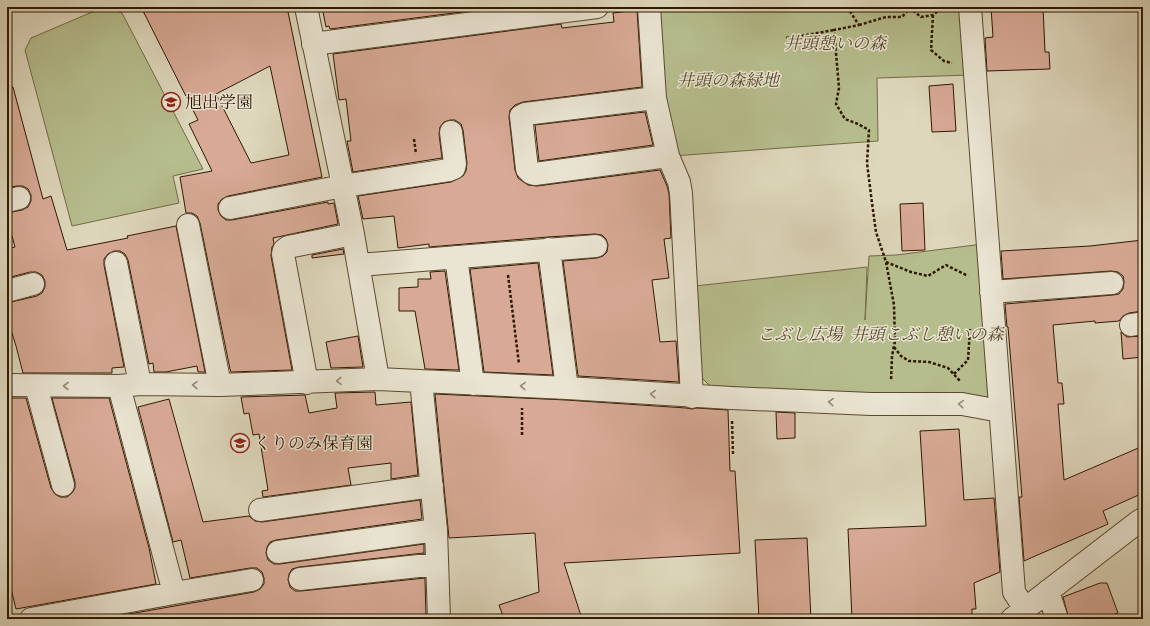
<svg xmlns="http://www.w3.org/2000/svg" width="1150" height="626" font-family="Cardo,'Noto Serif JP',serif">
	<style>
		.green { fill: #b6bd8d; stroke: #726a46 }
		.building { fill: #d8aa96; stroke: #2f1800; fill-rule: evenodd }
		.lines { fill: none; stroke-linecap: round; stroke-linejoin: round }
		.minor-casing { stroke: #5b482f; stroke-width: 24 }
		.path { stroke: #2f1800; stroke-width: 2.5; stroke-dasharray: 3 2; stroke-linecap: butt }
		.minor { stroke: #eae5d3; stroke-width: 22 }
		.oneway { stroke: #968974 }
		.labels { text-anchor: middle; dominant-baseline: central; stroke-width: 3; stroke-linejoin: round; paint-order: stroke }
		.park-label { font-size: 17px; font-style: italic; fill: #584a2a; stroke: #eae5d3 }
		.poi-label { font-size: 17px; fill: #2f1800; stroke: #eae5d3; text-anchor: start }
	</style>
	<rect width="100%" height="100%" fill="#ded7bc"/>
	<filter id="stains"><feTurbulence type="fractalNoise" baseFrequency=".005" numOctaves="4"/><feColorMatrix values="0 0 0 0 .2 0 0 0 0 .09 0 0 0 0 .02 0 0 0 .5 -.17"/></filter>
	<radialGradient id="worn" r=".72"><stop offset=".6" stop-color="#630" stop-opacity="0"/><stop offset="1" stop-color="#630" stop-opacity=".3"/></radialGradient>
	<path class="green" d="M104 7 122 13 203 169 173 176 179 203 72 226 25 50 31 38Z
		M654 7H966L971 75 877 78 878 141 673 156Z
		M983 244 995 401 714 390 701 377 695 286 867 267 865 320 869 256 896 255Z"/>
	<path class="building" d="M141 7H287L322 177 228 196 222 199 218 204V210L221 216 226 220H232L328 202V204L334 203 338 224 273 238 274 244 272 247 271 256 292 370 231 372 230 369 200 223 197 216 192 213H186L180 177 212 171 189 124 198 120ZM270 66 289 155 251 163 216 94Z
		M322 7H500L330 29 329 26 326 27Z
		M991 7H1043L1045 52H1049L1050 69 987 71 985 38 993 37Z
		M637 10 642 87 523 102 515 105 510 110 509 117 515 170 518 178 528 185 537 186 660 170 667 186 669 194 671 238 664 239 669 278 652 280 660 342 676 341 679 382 578 376 563 261 597 258 603 256 607 252 608 245 606 239 602 235 595 234 548 237 429 247V244L398 248 394 216 363 219 358 196 451 182 463 176 466 171 467 163 463 130 461 124 455 120H450L444 122 440 127 439 134 442 158 353 172 347 141H351L346 99 339 100 333 54 561 24 562 28 614 22 613 13Z
		M953 84 956 131 932 132 929 86Z
		M13 87 43 199 51 196 67 250 128 238 127 236 176 226 205 372H198L197 366 166 372H154L153 363 149 364 128 260 125 254 120 251H114L108 254 104 259V265L124 367 112 368V373H23L16 346 7 317V303L37 296 42 293 45 287V281L42 275 36 272H30L7 278V249L15 247 7 218V213L22 210 28 207 31 201V195L28 189 23 186H16L7 188V88Z
		M645 112 653 145 539 161 535 125Z
		M923 203 925 250 902 251 900 204Z
		M1143 240V311L1129 313 1123 316 1119 321 1095 323V321L1053 325 1058 383H1062L1064 404H1058L1064 480 1143 446V493L1103 511 1108 524 1024 561 1019 497H1022L1008 327H1007L1005 304 1113 295 1119 294 1123 289 1124 282 1123 276 1118 272 1111 271 1003 279 1001 251 1090 246Z
		M343 249 344 254 312 258V255Z
		M538 263 553 375 484 372 470 269Z
		M445 271 459 370 425 369 415 311H399V288L418 287V279H431L430 272Z
		M1121 332 1127 337 1143 336V357L1123 359Z
		M358 336 363 367 331 368 326 342Z
		M375 392 376 405 411 402 418 475 391 479V463L348 468 351 485 263 497 262 491 268 490 259 434 253 435 249 413 244 414 241 397 305 395 309 413 337 408 335 393Z
		M435 394 566 400 686 408 692 409 696 408 728 410 730 471H735L740 553 564 563 582 619H504L499 605 539 592 535 533 449 538Z
		M7 398H26L51 488 55 494 60 497H67L72 493 75 488V482L52 398H109L149 548 156 584 16 609 7 572Z
		M169 399 203 522 249 516 255 521 262 522 420 500 422 519 276 540 270 542 267 547 266 553 268 560 274 564H280L424 544V553L299 567 292 569 289 574 288 580 290 587 295 591H301L425 578 426 619H101L254 592 260 589 264 584V578L262 572 257 568H250L190 578 181 540 173 542 138 407Z
		M776 412 795 413V438L777 439Z
		M959 429 964 500 994 498 1000 572 974 583 976 609H972V619H852L848 529 926 526 920 431Z
		M807 538 811 619H759L755 540Z
		M1100 583H1107L1118 613 1101 619H1069L1063 597Z"/>
	<g class="lines">
		<defs>
			<path id="minor" d="M306 7 353 234 378 379
				M649 7 655 98 668 156 679 182 681 193 692 397
				M970 7 1014 592 1025 609
				M313 44 597 7
				M655 98 525 114 521 116 527 169 531 173 535 174 668 156
				M7 201 19 198
				M230 208 343 186 449 170 454 168 455 164 451 132
				M188 225 220 385
				M549 249 567 388
				M456 257 473 384
				M116 263 140 384
				M359 265 596 246
				M7 291 33 284
				M991 292 1112 283
				M1131 325 1143 323
				M421 381 436 530 439 619
				M307 383 283 254 284 250 288 247 353 234
				M7 385 119 386 140 384 220 385 378 379 567 388 731 398 871 404H962L1000 411
				M36 386 63 485
				M260 510 432 486
				M278 552 436 530
				M300 579 437 564
				M1048 591 1057 619
				M174 593 252 580
				M31 619 174 593 119 386
				M1012 619 1138 522 1143 519"/>
		</defs>
		<use href="#minor" class="minor-casing"/>
		<path class="path" d="M847 7 859 25 834 30 839 88 836 104 845 119 858 124 869 130 867 163 872 203 876 232 886 262 894 305 895 341 892 356 891 381
			M910 7V8L921 17 933 15 943 7
			M933 15 931 50 944 61 952 63
			M859 25 886 17H902L910 8
			M786 38 801 36 834 30
			M414 139 416 154
			M886 262 911 272 928 276 946 265 968 276
			M508 275 519 364
			M894 347 901 356 909 361 929 362 948 368 960 381
			M954 374 968 360 970 329
			M732 421 733 454
			M522 435V408"/>
		<use href="#minor" class="minor"/>
	</g>
	<defs><path id="oneway-chevron" d="M-2-3.5L2.5 0L-2 3.5" fill="none" stroke-width="1.6" stroke-linecap="round" stroke-linejoin="round"/></defs>
	<g class="oneway">
		<use href="#oneway-chevron" transform="translate(339 381) rotate(177)"/>
		<use href="#oneway-chevron" transform="translate(195 385) rotate(-179)"/>
		<use href="#oneway-chevron" transform="translate(66 386) rotate(180)"/>
		<use href="#oneway-chevron" transform="translate(523 386) rotate(-177)"/>
		<use href="#oneway-chevron" transform="translate(653 394) rotate(-176)"/>
		<use href="#oneway-chevron" transform="translate(831 402) rotate(-177)"/>
		<use href="#oneway-chevron" transform="translate(961 404) rotate(-176)"/>
	</g>
	<defs>
		<symbol id="school-ring" viewBox="-11 -11 22 22"><circle r="9.5" fill="#eae5d3" stroke="#8f2418" stroke-width="1.5"/><path d="M0-5L7-2L0 1L-7-2ZM-4 1L0 2.5L4 1V4Q0 6-4 4Z" fill="#8f2418"/></symbol>
	</defs>
	<g fill-rule="evenodd">
		<use href="#school-ring" x="160" y="91" width="22" height="22"/>
		<use href="#school-ring" x="229" y="432" width="22" height="22"/>
	</g>
	<g class="labels">
		<g class="park-label">
			<text x="835" y="43">井頭憩いの森</text>
			<text x="728" y="80">井頭の森緑地</text>
			<text x="800" y="334">こぶし広場</text>
			<text x="927" y="334">井頭こぶし憩いの森</text>
		</g>
		<g class="poi-label">
			<text x="185" y="102">旭出学園</text>
			<text x="254" y="443">くりのみ保育園</text>
		</g>
	</g>
	<rect width="1150" height="626" fill="none" stroke="#ded7bc" stroke-width="24"/>
	<rect x="8" y="8" width="1134" height="610" fill="none" stroke="#2f1800" stroke-width="2"/>
	<rect x="12" y="12" width="1126" height="602" fill="none" stroke="#2f1800"/>
	<rect width="100%" height="100%" filter="url(#stains)"/>
	<rect width="100%" height="100%" fill="url(#worn)"/>
</svg>
